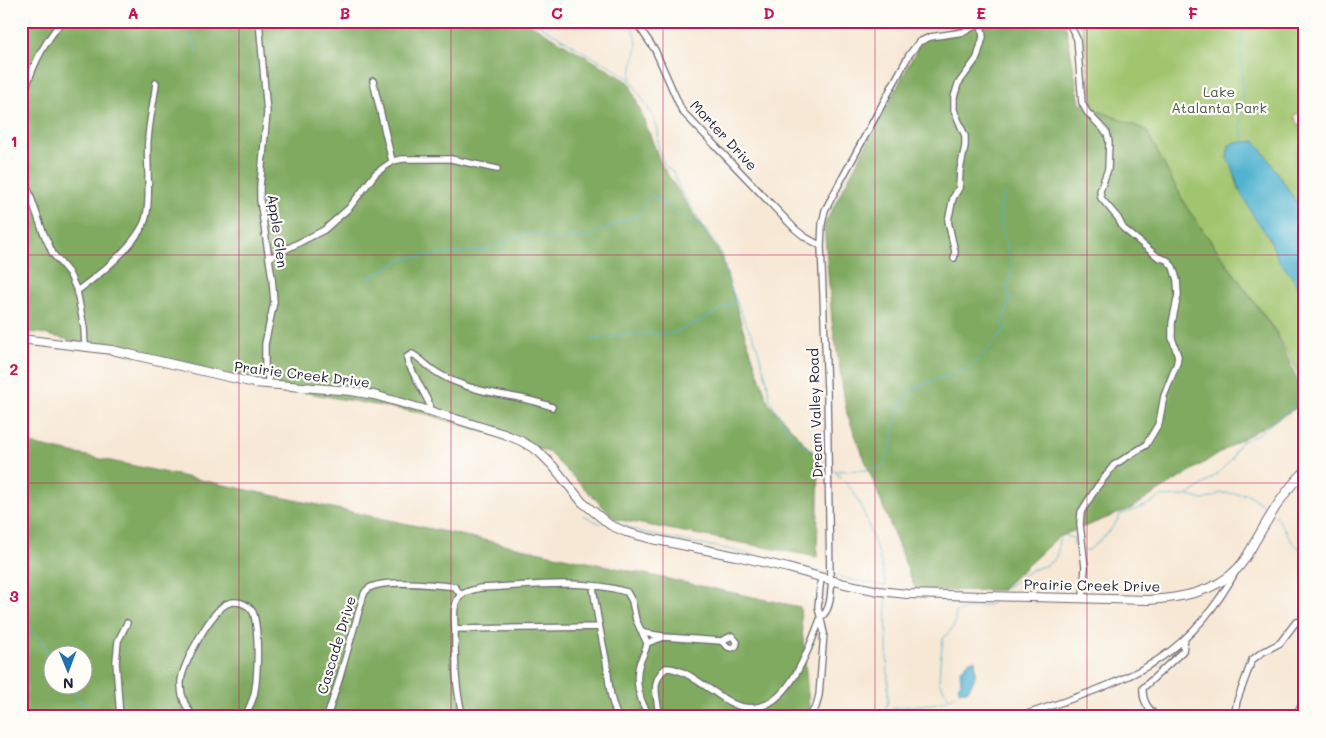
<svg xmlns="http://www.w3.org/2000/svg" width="1326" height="738" font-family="Mali,sans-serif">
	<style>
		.green { fill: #a1c56e; stroke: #627454 }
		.forest { fill: #80aa61; stroke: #51664e; fill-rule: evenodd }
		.water { fill: #51b3d0; stroke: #3a6a86 }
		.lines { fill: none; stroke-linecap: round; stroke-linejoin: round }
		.stream { stroke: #51b3d0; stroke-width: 1 }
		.minor-casing { stroke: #6d6771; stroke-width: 8 }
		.major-casing { stroke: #6d6771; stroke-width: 10 }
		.minor { stroke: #fff; stroke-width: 5.5 }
		.major { stroke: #fff; stroke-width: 8 }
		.grid { fill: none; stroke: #c2185b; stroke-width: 1; stroke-opacity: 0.55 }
		.labels { text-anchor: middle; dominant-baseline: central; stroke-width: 4.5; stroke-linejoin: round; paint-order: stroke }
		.park-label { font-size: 14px; fill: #4e5b4d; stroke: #fdfcf7 }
		.street-label { font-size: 14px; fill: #22223b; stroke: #fdfcf7 }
		.neatline { fill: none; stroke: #c2185b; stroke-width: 2 }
		.grid-label { font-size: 16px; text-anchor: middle; font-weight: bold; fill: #c2185b }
	</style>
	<rect width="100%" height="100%" fill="#fdfcf7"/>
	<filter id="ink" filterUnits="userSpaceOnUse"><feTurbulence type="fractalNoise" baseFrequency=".02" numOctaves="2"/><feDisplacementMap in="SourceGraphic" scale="10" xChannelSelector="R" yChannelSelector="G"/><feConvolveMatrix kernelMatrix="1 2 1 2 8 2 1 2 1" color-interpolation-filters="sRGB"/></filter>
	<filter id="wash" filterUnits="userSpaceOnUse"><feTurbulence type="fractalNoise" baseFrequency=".0096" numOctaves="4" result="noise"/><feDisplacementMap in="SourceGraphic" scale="20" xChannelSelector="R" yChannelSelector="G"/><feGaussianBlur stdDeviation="1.12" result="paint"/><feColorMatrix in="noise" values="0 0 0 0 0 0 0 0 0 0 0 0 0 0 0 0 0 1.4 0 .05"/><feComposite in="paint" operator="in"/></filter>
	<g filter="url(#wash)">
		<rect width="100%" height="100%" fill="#f7e8d5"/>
		<path class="green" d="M1081 21H1305V109L1294 116 1305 136V380L1301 379 1277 333 1187 208 1146 130 1094 110Z"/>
		<path class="forest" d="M21 21H525L629 82 662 166 722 257 742 326 768 402 819 460 817 557 615 519 548 452 427 414 267 386 39 333 21 332Z
			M970 21H1065L1080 103 1146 130 1187 208 1276 333 1305 395V403L1237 442 1130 509 1058 537 1001 590 916 591 847 414 832 321 824 225 920 43Z
			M21 442 800 607 810 717H21ZM52 656H82V686H52Z"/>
		<path class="water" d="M1255 141 1263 151 1305 215V298L1290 274 1279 261 1268 236 1256 220 1239 189 1232 166 1227 158 1229 145 1233 143Z
			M975 660C977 673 975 681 967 691H960L958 687 961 682 960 671 969 661Z"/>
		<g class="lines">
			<path class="stream" d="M178 21 190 35 198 53
				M533 21 594 58 611 66 631 80 652 115 658 130V146L664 165 674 173 679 188 723 256 726 274 730 285 746 324 755 340 767 381 770 400 790 433 799 443 809 448 825 462
				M628 21C646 47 631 54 631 79
				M1242 113 1243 104 1241 46 1244 21
				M1241 118V125L1244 142
				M369 278 401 260 414 257 486 250 494 246H501L505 240C513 239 521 235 527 234 533 234 535 236 541 234 550 237 561 244 569 235L588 239C602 228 622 221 639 215L646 201 652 195 672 210 705 229
				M590 340 630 334 674 333 708 317 736 301
				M830 466 853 491 864 513 880 559 886 586 847 579 833 575
				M835 471C847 470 871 472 881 467 895 460 891 414 906 397 921 379 949 379 968 368 983 359 993 343 1005 329L1002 321C1008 309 1012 302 1007 289 1019 259 1001 243 1000 215 1000 208 1003 199 1005 192
				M1188 496 1204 500 1221 493 1248 494 1269 510
				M583 515 601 524
				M1275 515 1293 543 1305 552
				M616 522C644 536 675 539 706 545 737 551 769 558 799 567
				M1085 550H1089C1102 539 1113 530 1120 515L1145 506 1161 497 1187 496 1215 476 1231 460 1236 449 1241 442 1258 434 1295 405 1305 403
				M803 568 827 573
				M1001 591 1031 570 1047 565 1055 559 1058 550 1059 539 1064 535 1073 538 1074 545 1079 550
				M21 619 38 635 52 659
				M69 686 78 699 100 717
				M951 698 960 691
				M895 709 900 717
				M885 710 888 702V686L886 594
				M875 717C895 701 926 709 950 699L939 682 940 663 943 639 954 626 956 612 991 604 994 600"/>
		</g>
	</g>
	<g filter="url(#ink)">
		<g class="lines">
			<defs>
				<path id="minor" d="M259 21 267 113 260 186V200L272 278 274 302 265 344V369L268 377V384
					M635 21 655 50 682 111 795 229 805 237 821 246
					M1068 21 1077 39 1082 103 1087 112 1107 133 1109 142 1108 169 1100 191 1101 198 1118 218 1123 228 1158 257 1167 260 1173 267 1177 280 1178 295 1172 323V338L1178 356 1177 363 1164 396 1159 423 1146 445 1114 465 1097 487 1081 512 1080 524 1085 567 1083 598
					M373 81 392 161
					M21 103C31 70 40 48 62 21
					M21 169 43 232 53 254 69 273 77 291 84 328 85 347
					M269 258 324 230 349 208 376 173 393 161 403 159H451L497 169
					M954 258 955 252 948 221 953 198 959 188 960 170 965 146V136L954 110V97L958 84 977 58 983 37 981 22
					M77 291C99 275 132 248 144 223 152 205 146 162 148 140 149 121 154 102 156 83
					M430 411 429 403 408 363 407 357 412 354C420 358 426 365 433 370 442 376 452 381 461 384 490 396 523 395 552 407
					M830 580 827 390 821 246 822 224 825 210 909 55 919 42 930 37 964 32 983 21
					M593 586C596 612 601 634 606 660 609 679 609 699 618 717
					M455 629 598 627
					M644 633 662 636
					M647 643 664 637 721 641 728 647 732 648 736 646 737 642 732 636 721 641
					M120 717 116 662 118 641 127 623
					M194 717C185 707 180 696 181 682 181 666 213 607 229 603 239 600 251 605 254 615 259 633 258 677 254 695 252 702 248 710 245 717
					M327 717 339 680 363 597C364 594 365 591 367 590 378 578 433 585 449 586L455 587 461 595
					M463 717C455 688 455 661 455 632 455 621 452 607 459 597 464 591 473 590 480 588 528 586 580 578 627 592L632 601 636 620 647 643C646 651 643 655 640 662 634 679 639 703 651 717
					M657 717 659 714C657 696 650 681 666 668 683 668 698 682 713 691 722 697 731 705 743 707 787 716 809 648 821 617 832 609 830 592 832 580
					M808 717 816 707 819 695 824 633 818 607 821 577
					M1018 717C1062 702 1120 685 1159 659 1191 638 1218 605 1236 571
					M1157 717C1148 708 1142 701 1143 688L1183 651 1185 638
					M1234 717 1237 701 1252 660 1261 653 1280 643 1296 622 1305 621
					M1292 717 1305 703"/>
				<path id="major" d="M21 339 112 350 254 383 351 391 374 395 430 411 504 434 521 441 538 451 553 466 582 502 610 525 626 532 652 539 736 556 788 568 845 584 879 591 907 594 1148 600C1179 598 1214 593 1237 569 1245 561 1250 550 1256 540 1270 516 1284 491 1305 471"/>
			</defs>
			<use href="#minor" class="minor-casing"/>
			<use href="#major" class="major-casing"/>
			<use href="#minor" class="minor"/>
			<use href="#major" class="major"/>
		</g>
	</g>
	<path class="grid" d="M239 21V717M451 21V717M663 21V717M875 21V717M1087 21V717M21 255H1305M21 483H1305"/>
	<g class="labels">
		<g class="park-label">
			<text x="1219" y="91">Lake<tspan x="1219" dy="16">Atalanta Park</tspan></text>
		</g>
		<g class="street-label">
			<text transform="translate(724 135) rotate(47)">Morter Drive</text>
			<text transform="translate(278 231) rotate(82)">Apple Glen</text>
			<text transform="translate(302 374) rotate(7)">Prairie Creek Drive</text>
			<text transform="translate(815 413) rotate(-92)">Dream Valley Road</text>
			<text transform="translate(1092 585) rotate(1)">Prairie Creek Drive</text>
			<text transform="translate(336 645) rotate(-73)">Cascade Drive</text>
		</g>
	</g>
	<rect width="1326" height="738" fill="none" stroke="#fdfcf7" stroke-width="55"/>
	<g transform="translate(68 670) rotate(179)"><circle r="24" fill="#fdfcf7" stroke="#a5a5ac"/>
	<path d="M0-4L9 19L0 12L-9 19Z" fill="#1f6fb2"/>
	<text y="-8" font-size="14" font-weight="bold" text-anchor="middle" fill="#22223b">N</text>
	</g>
	<rect x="28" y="28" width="1270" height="682" class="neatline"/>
	<g class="grid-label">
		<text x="133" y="19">A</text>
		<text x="345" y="19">B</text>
		<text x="557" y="19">C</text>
		<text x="769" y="19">D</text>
		<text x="981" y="19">E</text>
		<text x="1193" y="19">F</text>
		<text x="14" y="147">1</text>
		<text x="14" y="375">2</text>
		<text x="14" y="602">3</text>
	</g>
</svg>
